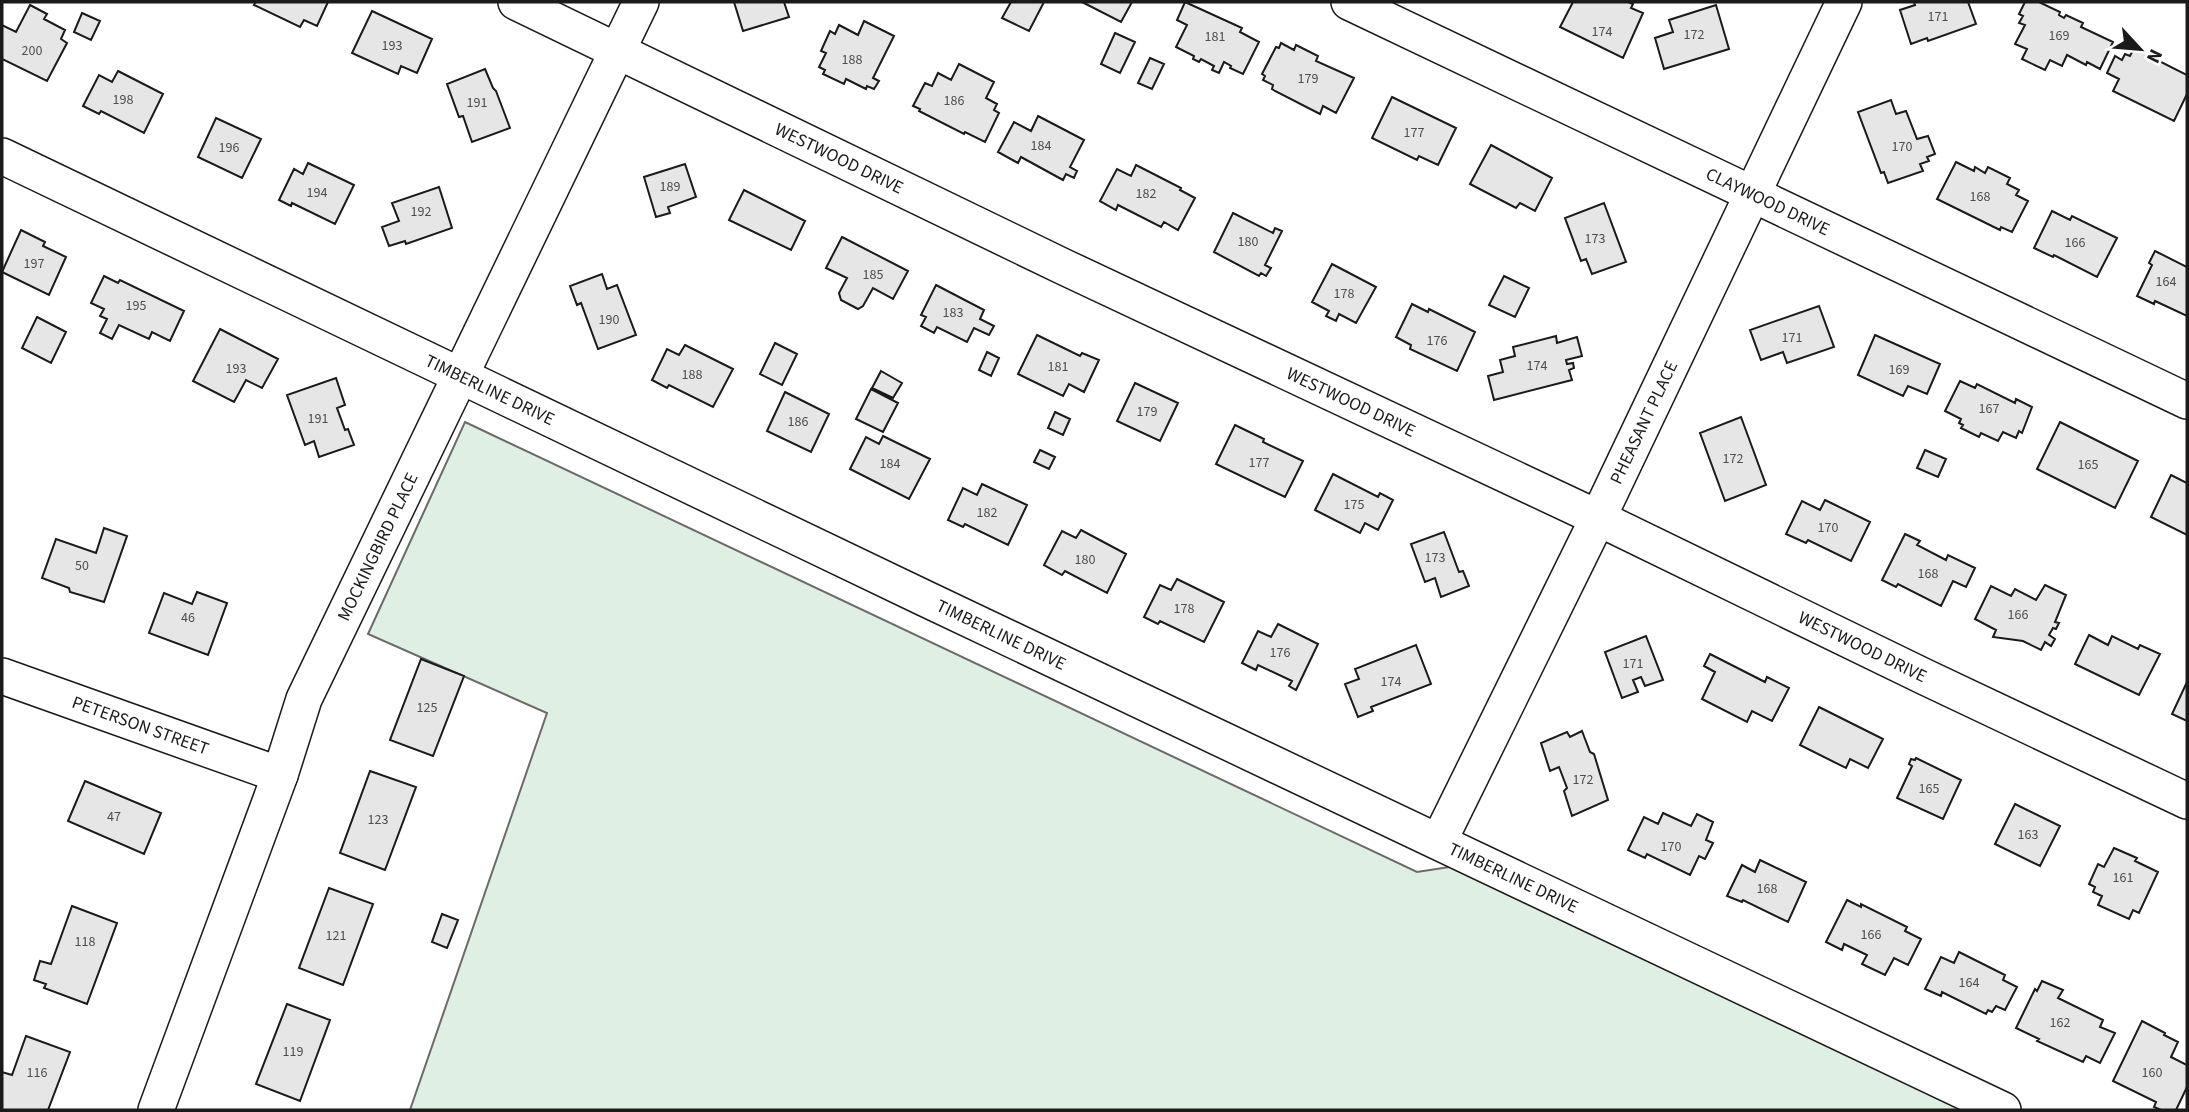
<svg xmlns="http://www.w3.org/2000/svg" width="2189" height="1112" font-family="'Source Sans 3',sans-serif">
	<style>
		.green { fill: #e0efe3; stroke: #6a6a6a; stroke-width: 2 }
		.building { fill: #e6e6e6; stroke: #1a1a1a; stroke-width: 2 }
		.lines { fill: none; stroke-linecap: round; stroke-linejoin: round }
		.minor-casing { stroke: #1a1a1a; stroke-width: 38 }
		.minor { stroke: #fff; stroke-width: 35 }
		.labels { text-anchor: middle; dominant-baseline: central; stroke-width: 5; stroke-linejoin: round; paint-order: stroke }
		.number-label { font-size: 14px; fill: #4d4d4d }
		.street-label { font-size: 18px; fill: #1a1a1a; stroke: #fff }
	</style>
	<rect width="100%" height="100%" fill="#fff"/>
	<path class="green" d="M465 422 1417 872 1456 866 1967 1110H410L547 713 368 634Z"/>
	<path class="building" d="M256 2H328L317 26 304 20 300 27 254 5Z
		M734 2H784L789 17 743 31Z
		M1011 2H1044L1029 31 1002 18Z
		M1082 2H1132L1121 22Z
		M1185 2 1242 28 1240 32 1259 42 1243 74 1230 68 1231 66 1224 62 1219 73 1212 70 1214 66 1201 59 1199 62 1193 59 1194 56 1176 47 1187 25 1177 20Z
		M1573 2H1628L1633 4 1631 8 1643 13 1623 58 1560 27Z
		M1914 2H1968L1976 24 1928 41 1927 38 1911 44 1900 10 1915 5Z
		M2025 2H2039L2060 12 2059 15 2064 18 2066 15 2083 23 2081 27 2113 42 2100 69 2087 62 2086 65 2067 55 2062 66 2050 60 2045 70 2022 59 2027 49 2015 44 2025 25 2019 23 2023 16 2019 14Z
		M30 5 47 14 44 19 65 30 61 39 67 43 47 81 2 59V25L16 32Z
		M1716 5 1729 49 1664 69 1655 38 1673 32 1669 20Z
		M372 11 432 39 417 73 401 66 398 74 352 53Z
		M82 13 100 21 91 40 74 32Z
		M864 21 894 36 873 78 879 81 874 89 867 86 866 89 846 79 844 84 823 74 825 70 819 67 826 53 821 51 830 31 835 34 839 25 858 35Z
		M1115 33 1135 42 1120 73 1101 64Z
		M1281 43 1294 50 1296 45 1318 56 1316 61 1354 78 1336 113 1323 106 1320 114 1275 91 1272 89 1273 85 1263 80 1265 76 1262 74 1276 47 1279 48Z
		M2135 46 2158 57 2157 60 2187 75V94L2174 121 2113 91 2119 79 2107 73 2115 56 2122 60 2125 54 2130 56Z
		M1150 58 1164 64 1152 89 1138 83Z
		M959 64 994 82 986 98 997 104 994 110 999 113 985 142 965 132 964 134 919 111 920 109 913 106 925 83 932 86 938 73 951 80Z
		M485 69 493 88 496 91 510 128 472 142 463 116 459 117 447 84Z
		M118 71 163 94 144 133 101 111 99 114 83 106 99 75 112 82Z
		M1392 97 1456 128 1438 165 1419 156 1417 160 1372 138Z
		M1891 100 1896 114 1906 111 1917 139 1928 136 1935 154 1927 157 1929 161 1920 164 1923 171 1888 183 1884 172 1881 173 1858 112Z
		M1038 116 1084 140 1070 167 1077 171 1074 178 1066 174 1063 180 1021 157 1018 163 998 152 1014 122 1031 131Z
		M216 118 261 139 242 178 198 157Z
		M1491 145 1552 178 1535 211 1520 203 1516 208 1470 184Z
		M1956 162 1974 171 1975 167 1985 173 1988 167 2010 178 2007 184 2019 190 2016 195 2028 201 2012 232 2001 227 2000 230 1937 199Z
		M308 163 354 185 335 224 292 203 291 206 279 200 294 169 303 174Z
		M685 164 696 197 668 207 670 213 656 217 644 177Z
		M1136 165 1181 188 1180 190 1195 198 1178 230 1164 222 1161 227 1118 205 1116 210 1100 201 1117 169 1131 176Z
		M439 187 452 228 406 244 405 241 389 246 382 227 399 221 392 203Z
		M744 190 805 221 791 250 729 220Z
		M1604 203 1626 262 1592 274 1586 259 1581 261 1565 218Z
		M2052 211 2070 220 2072 216 2117 238 2097 277 2054 255 2053 257 2034 248Z
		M1233 213 1273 233 1275 228 1282 231 1265 265 1271 268 1266 276 1261 273 1259 276 1214 252Z
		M21 230 45 242 43 246 66 257 49 295 2 272Z
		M842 237 908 271 893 299 873 288 863 306 858 309 841 300 839 293 847 278 826 268Z
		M2155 251 2187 267V316L2155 301 2154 304 2137 296 2152 265 2149 263Z
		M1332 264 1376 287 1356 323 1339 314 1336 321 1326 316 1329 311 1312 302Z
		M602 274 607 289 617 285 636 335 598 349 581 303 577 305 570 286Z
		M104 276 118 283 120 280 184 311 170 341 152 332 149 339 119 325 112 339 100 333 107 319 100 316 104 309 91 303Z
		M1504 276 1529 288 1515 317 1489 305Z
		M936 285 984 310 980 319 994 326 989 335 974 328 967 342 937 327 934 333 921 326 926 317 921 315Z
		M1412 304 1428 312 1429 309 1475 332 1457 371 1410 349 1411 345 1396 337Z
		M1819 306 1834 347 1787 363 1783 352 1761 360 1750 330Z
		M37 317 66 332 51 363 22 348Z
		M220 329 278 359 262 388 246 380 234 402 193 381Z
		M1037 335 1080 356 1082 353 1099 360 1084 392 1069 384 1063 396 1018 374Z
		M1875 335 1940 364 1927 394 1908 386 1903 396 1858 375Z
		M1556 336 1557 343 1577 337 1582 356 1566 360 1567 364 1573 363 1574 368 1569 370 1572 380 1494 400 1488 376 1503 372 1500 360 1515 356 1513 347Z
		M775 343 797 354 782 385 760 374Z
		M685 345 733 369 713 407 669 385 667 388 652 380 667 349 679 355Z
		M987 352 999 358 991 376 979 370Z
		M881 371 902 383 893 398 872 388Z
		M336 378 345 405 337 408 345 430 348 429 354 445 319 457 314 441 305 445 287 395Z
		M1960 381 1975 388 1977 384 2015 403 2016 399 2032 407 2022 433 2019 431 2016 438 2003 432 1998 441 1981 433 1979 437 1961 428 1963 425 1959 423 1961 419 1945 411Z
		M1135 383 1178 403 1160 441 1117 421Z
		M871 389 898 403 883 432 856 419Z
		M785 392 829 414 811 452 767 431Z
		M1055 412 1070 419 1063 435 1048 428Z
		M1741 417 1766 485 1725 501 1700 433Z
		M2060 422 2138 461 2115 508 2037 469Z
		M1235 425 1264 439 1263 442 1303 461 1285 497 1216 464Z
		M883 436 930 459 909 499 850 469 866 437 879 444Z
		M1040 450 1055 457 1049 469 1034 462Z
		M1925 450 1946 459 1938 477 1917 468Z
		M1333 474 1378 497 1380 493 1393 500 1378 530 1365 523 1360 533 1315 510Z
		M2171 475 2187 483V535L2151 517Z
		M982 484 1027 505 1008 545 965 524 963 527 948 520 963 488 977 495Z
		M1825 500 1870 522 1851 561 1808 540 1806 543 1786 534 1802 501 1820 510Z
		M104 528 127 536 104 602 70 592 69 588 42 578 56 539 96 553Z
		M1081 530 1126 554 1107 593 1065 571 1062 575 1044 565 1062 531 1076 538Z
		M1444 532 1459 572 1463 571 1469 586 1441 597 1435 578 1425 582 1411 544Z
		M1905 534 1920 541 1917 545 1946 560 1948 555 1975 568 1966 587 1953 581 1941 606 1898 584 1896 587 1882 580Z
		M1177 579 1224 602 1204 642 1160 621 1158 624 1144 617 1160 585 1171 590Z
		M2045 585 2066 595 2055 622 2059 623 2056 629 2053 628 2049 635 2055 639 2051 646 2045 642 2041 650 2023 641 1993 637 1996 630 1975 619 1991 586 2011 596 2015 589 2036 600Z
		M197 592 227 603 208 655 149 633 164 593 192 604Z
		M1278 624 1318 644 1296 690 1289 686 1292 681 1258 665 1256 670 1242 663 1258 631 1271 637Z
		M2089 635 2108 645 2112 636 2138 649 2140 645 2160 654 2139 695 2075 664Z
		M1646 636 1663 680 1645 686 1641 677 1633 680 1638 692 1622 698 1605 652Z
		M1416 645 1431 684 1371 707 1373 711 1358 717 1345 684 1359 679 1355 669Z
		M1710 654 1765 682 1767 677 1789 688 1772 721 1752 711 1747 722 1702 699 1715 672 1704 666Z
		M421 659 464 676 433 756 390 740Z
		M2187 682V721L2172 714Z
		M1819 707 1883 739 1868 768 1850 759 1846 768 1800 745Z
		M1582 731 1590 752 1594 754 1608 800 1572 816 1564 791 1567 788 1559 767 1550 771 1541 743 1567 732 1570 737Z
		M1916 758 1961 780 1943 819 1897 798 1912 766 1909 764 1911 759 1915 760Z
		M370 771 416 787 385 870 340 853Z
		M85 781 161 813 144 854 68 821Z
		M2015 804 2060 826 2040 866 1995 844Z
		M1663 813 1691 826 1697 814 1713 822 1706 840 1713 843 1705 859 1699 856 1690 875 1647 854 1645 858 1628 850 1644 817 1658 824Z
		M2114 848 2137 858 2135 861 2158 872 2139 913 2133 910 2129 919 2098 905 2102 896 2093 892 2095 887 2089 884 2098 864 2104 867Z
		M1760 860 1806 882 1788 922 1743 900 1742 902 1727 896 1742 865 1755 872Z
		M329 888 373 904 343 985 299 968Z
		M1847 900 1861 907V904L1907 927 1905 931 1921 939 1908 965 1894 958 1885 975 1862 964 1867 955 1844 944 1842 950 1826 942Z
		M72 906 117 923 87 1004 44 988 46 984 34 980 40 961 51 964Z
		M442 914 458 920 447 948 432 942Z
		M1959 952 2005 975 2003 980 2017 987 2005 1010 1996 1006 1992 1012 1988 1010 1986 1014 1942 992 1941 996 1925 989 1941 957 1954 963Z
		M2042 981 2063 990 2058 998 2103 1020 2100 1027 2115 1033 2100 1063 2086 1056 2083 1062 2037 1041 2039 1039 2016 1028 2035 989 2037 991Z
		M287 1004 330 1020 300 1101 256 1084Z
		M2142 1021 2165 1033 2164 1035 2178 1042 2171 1057 2187 1065V1087L2176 1110H2161L2154 1107 2156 1102 2113 1081Z
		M26 1036 70 1052 48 1110H2V1072L12 1075Z"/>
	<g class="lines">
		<defs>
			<g id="minor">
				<path id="s1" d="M516 2 1064 267 1598 518 1925 677 2187 801"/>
				<path id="s2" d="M1349 2 2187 401"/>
				<path id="s3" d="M2 156 922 597 2003 1110"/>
				<path id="s4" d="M2 676 280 775"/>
				<path id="s5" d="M1439 841 1598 518 1844 2"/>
				<path id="s6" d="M156 1110 280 775 304 699 641 2"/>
			</g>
		</defs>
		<use href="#minor" class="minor-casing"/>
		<use href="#minor" class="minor"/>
	</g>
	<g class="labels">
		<g class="number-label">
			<text x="1938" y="17">171</text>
			<text x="1602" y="32">174</text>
			<text x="1694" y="35">172</text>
			<text x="2059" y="36">169</text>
			<text x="1215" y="37">181</text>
			<text x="392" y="46">193</text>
			<text x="32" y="51">200</text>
			<text x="852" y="60">188</text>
			<text x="1308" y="79">179</text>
			<text x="123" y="100">198</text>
			<text x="954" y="101">186</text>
			<text x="477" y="103">191</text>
			<text x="1414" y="133">177</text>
			<text x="1041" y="146">184</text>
			<text x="1902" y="147">170</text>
			<text x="229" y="148">196</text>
			<text x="670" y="187">189</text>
			<text x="317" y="193">194</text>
			<text x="1146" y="194">182</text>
			<text x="1980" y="197">168</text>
			<text x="421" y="212">192</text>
			<text x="1595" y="239">173</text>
			<text x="1248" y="242">180</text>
			<text x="2075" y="243">166</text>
			<text x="34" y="264">197</text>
			<text x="873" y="275">185</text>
			<text x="2166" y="282">164</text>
			<text x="1344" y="294">178</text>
			<text x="136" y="306">195</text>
			<text x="953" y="313">183</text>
			<text x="609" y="320">190</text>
			<text x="1792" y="338">171</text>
			<text x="1437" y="341">176</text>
			<text x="1537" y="366">174</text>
			<text x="1058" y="367">181</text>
			<text x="236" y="369">193</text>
			<text x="1899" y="370">169</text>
			<text x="692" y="375">188</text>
			<text x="1989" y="409">167</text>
			<text x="1147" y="412">179</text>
			<text x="318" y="419">191</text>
			<text x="798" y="422">186</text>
			<text x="1733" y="459">172</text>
			<text x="1259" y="463">177</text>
			<text x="890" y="464">184</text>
			<text x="2088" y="465">165</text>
			<text x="1354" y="505">175</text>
			<text x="987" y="513">182</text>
			<text x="1828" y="528">170</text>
			<text x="1435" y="558">173</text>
			<text x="1085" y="560">180</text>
			<text x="82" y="566">50</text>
			<text x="1928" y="574">168</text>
			<text x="1184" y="609">178</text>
			<text x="2018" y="615">166</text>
			<text x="188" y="618">46</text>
			<text x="1280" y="653">176</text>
			<text x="1633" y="664">171</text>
			<text x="1391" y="682">174</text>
			<text x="427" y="708">125</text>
			<text x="1583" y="780">172</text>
			<text x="1929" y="789">165</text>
			<text x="114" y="817">47</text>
			<text x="378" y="820">123</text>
			<text x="2028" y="835">163</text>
			<text x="1671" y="847">170</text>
			<text x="2123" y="878">161</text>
			<text x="1767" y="889">168</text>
			<text x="1871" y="935">166</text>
			<text x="336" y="936">121</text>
			<text x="85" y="942">118</text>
			<text x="1969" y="983">164</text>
			<text x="2060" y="1023">162</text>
			<text x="293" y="1052">119</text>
			<text x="37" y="1073">116</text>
			<text x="2152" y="1073">160</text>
		</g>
		<g class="street-label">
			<text stroke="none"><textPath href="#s1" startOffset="359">WESTWOOD DRIVE</textPath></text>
			<text stroke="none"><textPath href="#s2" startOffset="464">CLAYWOOD DRIVE</textPath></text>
			<text stroke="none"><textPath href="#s3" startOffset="541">TIMBERLINE DRIVE</textPath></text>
			<text stroke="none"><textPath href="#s1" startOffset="926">WESTWOOD DRIVE</textPath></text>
			<text stroke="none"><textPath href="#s5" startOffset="466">PHEASANT PLACE</textPath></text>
			<text stroke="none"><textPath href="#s6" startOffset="606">MOCKINGBIRD PLACE</textPath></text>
			<text stroke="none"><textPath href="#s3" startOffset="1108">TIMBERLINE DRIVE</textPath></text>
			<text stroke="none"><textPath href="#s1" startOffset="1493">WESTWOOD DRIVE</textPath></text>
			<text stroke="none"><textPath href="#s4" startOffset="147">PETERSON STREET</textPath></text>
			<text stroke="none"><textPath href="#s3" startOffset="1675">TIMBERLINE DRIVE</textPath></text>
		</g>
	</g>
	<rect width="2189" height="1112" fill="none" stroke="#1a1a1a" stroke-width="7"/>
	<g transform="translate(2140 49) rotate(116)" stroke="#ffffff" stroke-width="5" paint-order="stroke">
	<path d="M0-5L12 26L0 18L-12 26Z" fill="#1a1a1a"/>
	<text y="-10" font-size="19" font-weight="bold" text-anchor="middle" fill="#1a1a1a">N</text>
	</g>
</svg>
